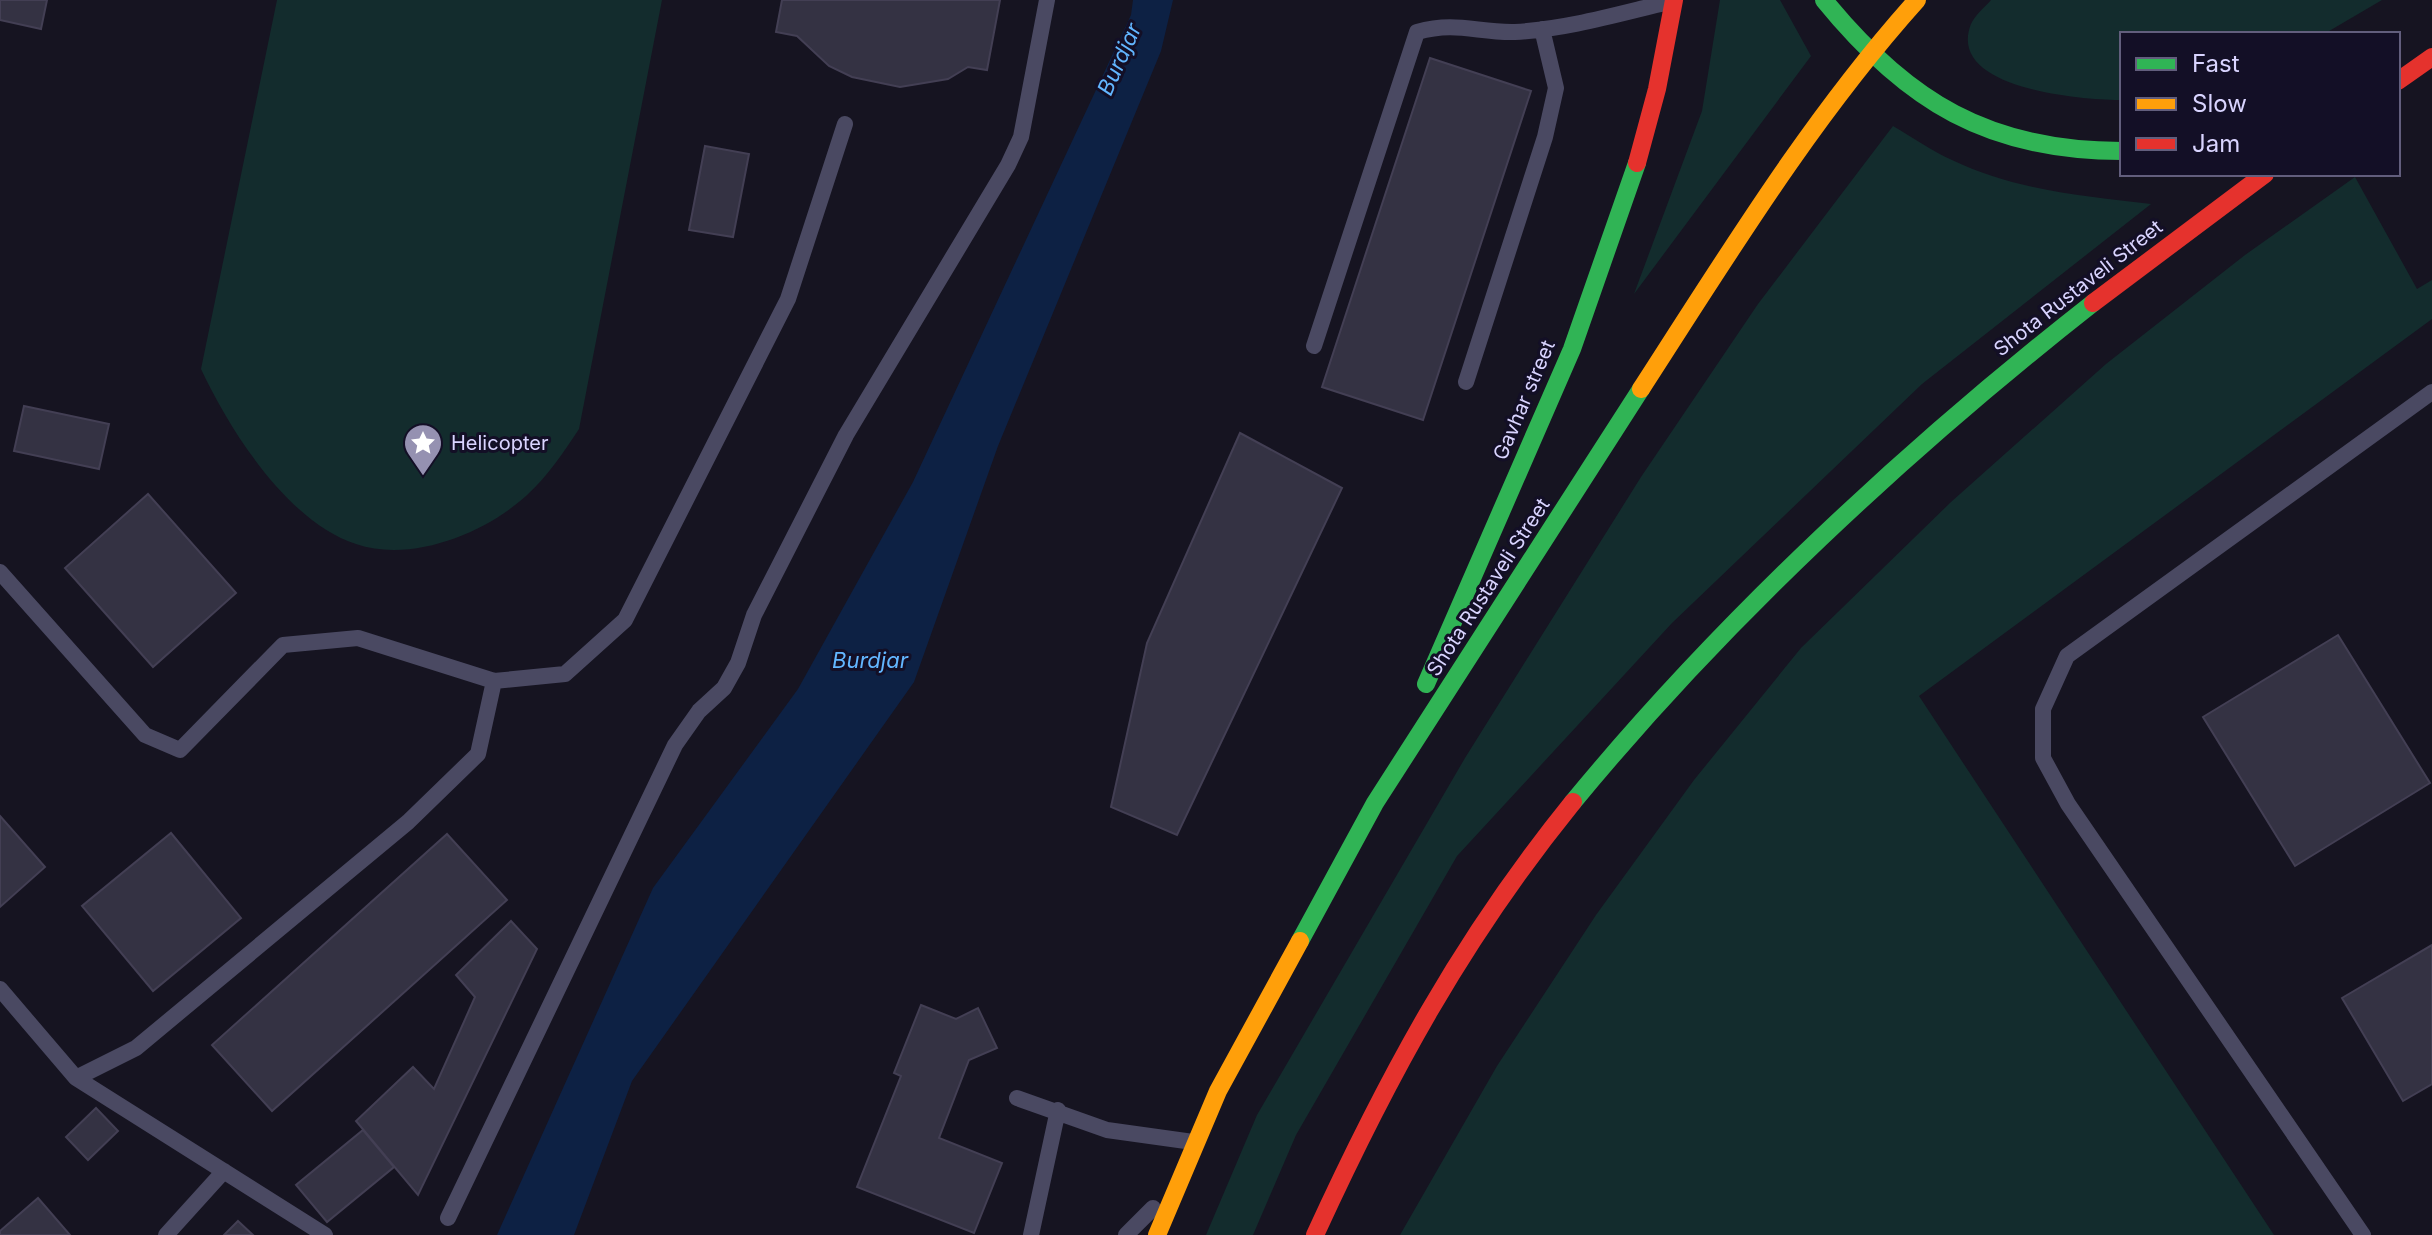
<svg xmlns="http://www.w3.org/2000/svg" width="2432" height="1235" font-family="Inter,sans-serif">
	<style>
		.green { fill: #132c2d }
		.water { fill: #0d2144 }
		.building { fill: #343243; stroke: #433f54; stroke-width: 2 }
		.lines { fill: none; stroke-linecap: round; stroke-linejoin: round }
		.lane { stroke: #4a4962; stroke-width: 16 }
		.fast { stroke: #30b455; stroke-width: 18 }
		.slow { stroke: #ff9f0a; stroke-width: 18 }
		.jam { stroke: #e5322d; stroke-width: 18 }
		.labels { text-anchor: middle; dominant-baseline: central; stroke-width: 6; stroke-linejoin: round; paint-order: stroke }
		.street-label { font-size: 20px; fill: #d9d4ff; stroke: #130f26 }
		.poi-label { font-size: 20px; fill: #d9d4ff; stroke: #130f26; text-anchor: start }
		.water-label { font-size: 22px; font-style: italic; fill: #62b6ff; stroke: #130f26 }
	</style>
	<rect width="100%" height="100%" fill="#161421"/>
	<path class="green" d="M277 0H662L579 429C563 453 548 476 526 496 485 533 412 563 356 544 288 522 230 431 201 369Z
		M1720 0H1780L1811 56 1634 294 1702 111Z
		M1991 0H2382L2324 34H2122V100C2085 100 1945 90 1971 24 1975 15 1985 7 1991 0Z
		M1893 126C1912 137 1932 151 1952 160 2014 190 2083 196 2151 204L1922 384 1672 623 1457 856 1296 1135 1253 1235H1206L1257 1115 1465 758 1641 477 1758 304Z
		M2355 177 2417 289 2432 280V319L1919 696 2274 1235H1400L1497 1066 1596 915 1694 780 1801 648 1951 502 2106 364 2245 255Z"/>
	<path class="water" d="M1133 0H1173L1161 51 998 446 914 682 632 1081 574 1235H497L653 888 798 689 913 482 1131 15Z"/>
	<path class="building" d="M0 0H47L41 29 0 20Z
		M782 0H1000L987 70 968 67 948 79 900 87 852 77 829 66 797 36 776 32Z
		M1430 58 1531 91 1423 420 1322 387Z
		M705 146 749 154 733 237 689 230Z
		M24 406 109 424 99 469 14 451Z
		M1240 433 1342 488 1177 835 1111 807 1147 643Z
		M148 494 236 593 153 667 65 568Z
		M2338 635 2430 783 2295 866 2203 717Z
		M0 816 45 867 0 907Z
		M171 833 241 918 153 991 82 906Z
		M447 834 507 900 272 1111 212 1045Z
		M511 921 537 949 418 1195 356 1121 413 1067 434 1089 475 997 456 975Z
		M2432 945V1084L2403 1101 2342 998Z
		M921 1005 956 1019 978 1008 997 1048 969 1060 939 1138 1002 1163 974 1233 857 1187 901 1076 894 1073Z
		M96 1108 118 1131 88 1160 66 1137Z
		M363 1130 394 1167 327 1222 296 1185Z
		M38 1198 70 1235H0V1231Z
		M238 1221 253 1235H224Z"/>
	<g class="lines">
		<path class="lane" d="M1314 346 1417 32C1457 21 1477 33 1515 32 1568 29 1618 14 1669 2
			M1466 382 1545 137 1556 88 1542 29
			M0 572 145 735 180 750 283 645 358 638 494 681 565 674 625 620 788 299 845 124
			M0 989 76 1078 325 1235
			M76 1078 136 1048 408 822 478 754 494 681
			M1017 1098 1107 1130 1193 1142
			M448 1218 675 745 699 711 724 688 738 663 754 615 846 435 1008 165 1021 137 1047 0
			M166 1235 224 1171
			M1031 1235 1058 1110
			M1126 1235 1153 1208
			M2363 1235 2068 804 2043 758V709L2067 656 2432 392"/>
		<path class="fast" d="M1824 0C1907 102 1989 151 2122 151
			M1426 684 1572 349 1637 163
			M1573 802C1723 620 1907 449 2093 303
			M1300 941 1375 803 1641 389"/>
		<path class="slow" d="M1641 389C1727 256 1811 118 1917 0
			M1157 1235 1218 1091 1300 941"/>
		<path class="jam" d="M2398 81 2432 57
			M1637 163 1657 89 1674 0
			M2093 303 2265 174
			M1315 1235C1388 1076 1462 939 1573 802"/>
	</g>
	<defs>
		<symbol id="sight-pin" viewBox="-11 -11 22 30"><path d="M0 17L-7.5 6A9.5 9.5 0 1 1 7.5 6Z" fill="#9591b1" stroke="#130f26"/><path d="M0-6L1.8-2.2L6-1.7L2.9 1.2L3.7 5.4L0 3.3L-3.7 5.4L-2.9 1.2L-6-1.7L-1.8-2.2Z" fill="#fff"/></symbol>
	</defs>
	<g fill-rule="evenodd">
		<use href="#sight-pin" x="401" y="421" width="44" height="60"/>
	</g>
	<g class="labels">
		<g class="street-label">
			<text transform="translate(2078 288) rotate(-38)">Shota Rustaveli Street</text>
			<text transform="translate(1524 400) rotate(-67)">Gavhar street</text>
			<text transform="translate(1488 587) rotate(-57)">Shota Rustaveli Street</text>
		</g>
		<g class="poi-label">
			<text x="451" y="443">Helicopter</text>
		</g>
		<g class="water-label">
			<text transform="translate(1119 59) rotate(-66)">Burdjar</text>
			<text x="870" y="660">Burdjar</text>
		</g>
	</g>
	<rect x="2120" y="32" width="280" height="144" fill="#130f26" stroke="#625e7d" stroke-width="2"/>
	<rect x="2136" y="58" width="40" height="12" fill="#30b455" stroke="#625e7d" stroke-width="2"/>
	<text x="2192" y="72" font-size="24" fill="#d9d4ff">Fast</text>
	<rect x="2136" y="98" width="40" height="12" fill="#ff9f0a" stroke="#625e7d" stroke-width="2"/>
	<text x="2192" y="112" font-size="24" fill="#d9d4ff">Slow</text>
	<rect x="2136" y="138" width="40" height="12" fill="#e5322d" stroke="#625e7d" stroke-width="2"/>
	<text x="2192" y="152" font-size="24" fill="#d9d4ff">Jam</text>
</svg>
